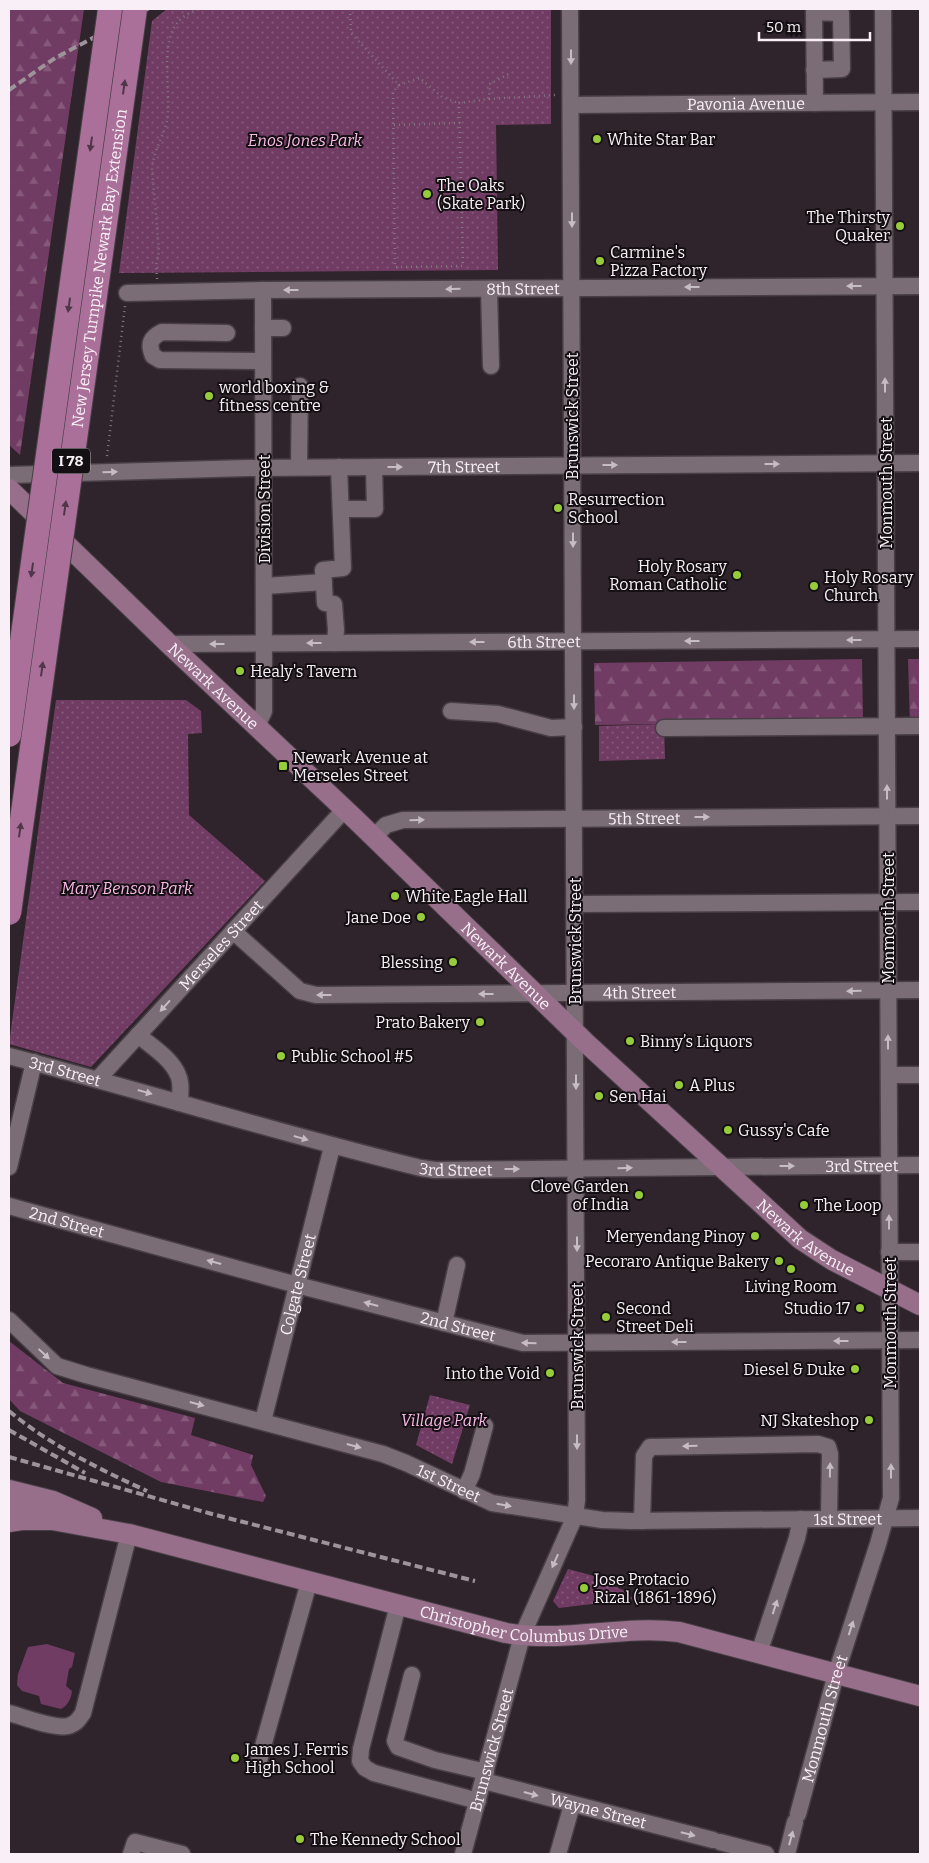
<svg xmlns="http://www.w3.org/2000/svg" width="929" height="1863" font-family="Bitter,serif">
	<style>
		.grass { fill: #713c63 }
		.forest { fill: url(#forest-firs) }
		.park { fill: url(#park-dots) }
		.lines { fill: none; stroke-linecap: round; stroke-linejoin: round }
		.minor-casing { stroke: #483f46; stroke-width: 19 }
		.major-casing { stroke: #483f46; stroke-width: 22 }
		.path { stroke: #82777e; stroke-width: 2.5; stroke-dasharray: 1 4; stroke-linecap: butt }
		.minor { stroke: #7b6d76; stroke-width: 16 }
		.major { stroke: #976f8b; stroke-width: 20 }
		.rail { stroke: #9d939a; stroke-width: 4; stroke-dasharray: 8 4; stroke-linecap: butt }
		.highway-bridge-casing { stroke: #483f46; stroke-width: 26; stroke-linecap: butt }
		.highway-bridge { stroke: #aa7099; stroke-width: 24 }
		.oneway { fill: #c6bcc3 }
		.oneway2 { fill: #503649 }
		.poi-dot { fill: #96cc3a; stroke: #140f13; stroke-width: 2 }
		.labels { text-anchor: middle; dominant-baseline: central; stroke-width: 4; stroke-linejoin: round; paint-order: stroke }
		.shield { fill: #140f13; stroke: #b4acb2; stroke-width: 1 }
		.shield-label { font-size: 15px; font-weight: bold; fill: #f8f0f6 }
		.street-label { font-size: 16px; fill: #f8f0f6; stroke: #140f13 }
		.poi-label { font-size: 16px; fill: #f8f0f6; stroke: #140f13; text-anchor: start }
		.park-label { font-size: 16px; font-style: italic; fill: #f9b9e5; stroke: #140f13 }
	</style>
	<defs>
		<pattern id="forest-firs" width="22" height="20" patternUnits="userSpaceOnUse" patternTransform="scale(1.25)"><rect width="22" height="20" fill="#713c63"/><path d="M5 1l3.5 6h-7zM16 11l3.5 6h-7z" fill="#86587a"/></pattern>
		<pattern id="park-dots" width="8" height="8" patternUnits="userSpaceOnUse" patternTransform="scale(1.25)"><rect width="8" height="8" fill="#713c63"/><path d="M2 2h.1M6 6h.1" fill="none" stroke="#86587a" stroke-width="1.8" stroke-linecap="round"/></pattern>
	</defs>
	<rect width="100%" height="100%" fill="#30242c"/>
	<path class="grass" d="M47 1644 75 1653 72 1667 69 1669 66 1686 72 1691C71 1699 68 1705 61 1709L41 1704 39 1696 22 1691 17 1685 18 1674 28 1647Z"/>
	<path class="forest" d="M9 9H84L20 455 9 445Z
		M862 659 863 721 595 725 594 663Z
		M908 659H920V725H910Z
		M9 1341 63 1383 195 1418 191 1435 253 1455 251 1465 266 1496 263 1502 161 1482 20 1411 9 1399Z"/>
	<path class="park" d="M167 9H551V124L496 125 498 270 119 273 152 21Z
		M56 700H186L201 711 202 733 188 734 189 815 265 881 91 1067 9 1044Z
		M664 724 665 759 599 761V726Z
		M430 1395 470 1405 452 1464 416 1445Z
		M568 1569 594 1576 593 1581C608 1585 623 1586 633 1599L559 1608 553 1601Z"/>
	<g class="lines">
		<defs>
			<g id="minor">
				<path d="M814 70 842 69 841 13 814 12 815 103"/>
				<path id="s1" d="M571 105 920 102"/>
				<path d="M489 289 491 366"/>
				<path id="s2" d="M127 293 263 290 920 286"/>
				<path d="M263 328H283"/>
				<path d="M227 333 162 332C150 338 148 344 153 356L160 360 263 361"/>
				<path d="M299 467 300 386"/>
				<path id="s3" d="M9 475 247 468 920 463"/>
				<path d="M341 509H375L374 467"/>
				<path d="M265 586 324 582"/>
				<path d="M335 643 336 630 334 604 325 603 323 570 343 568 339 467"/>
				<path id="s4" d="M169 644 920 639"/>
				<path d="M451 711 498 714 551 728 574 727"/>
				<path d="M257 726 264 711V693L263 290"/>
				<path d="M664 728 920 726"/>
				<path id="s5" d="M374 837 386 825 403 820 920 816"/>
				<path d="M575 904 920 902"/>
				<path id="s6" d="M233 931 300 991 316 995 920 990"/>
				<path d="M138 1035C151 1046 171 1058 178 1075 182 1083 180 1093 180 1103"/>
				<path id="s7" d="M9 1056C147 1092 282 1134 421 1168L435 1170 920 1165"/>
				<path d="M889 1075H920"/>
				<path id="s8" d="M98 1079 345 809"/>
				<path d="M9 1167 34 1062"/>
				<path id="s9" d="M9 1206 297 1285 523 1343 920 1340"/>
				<path d="M889 1252H920"/>
				<path id="s10" d="M9 1320 57 1366 86 1375 383 1454 406 1463 492 1503 602 1520 631 1521 920 1518"/>
				<path d="M444 1323 457 1265"/>
				<path id="s11" d="M263 1421 332 1147"/>
				<path d="M464 1491 472 1474 485 1426"/>
				<path d="M642 1521 644 1456 650 1447 818 1444 828 1447 830 1454 829 1519"/>
				<path d="M398 1605 361 1749 360 1761 365 1768 374 1773 478 1801"/>
				<path d="M759 1653 797 1538 801 1519"/>
				<path d="M412 1675 395 1741 398 1747 435 1760 486 1772"/>
				<path d="M9 1713C24 1717 54 1729 68 1726 76 1724 79 1719 83 1713L129 1534"/>
				<path d="M258 1764 309 1582"/>
				<path id="s12" d="M484 1781 713 1840"/>
				<path id="s13" d="M798 1814 836 1674 878 1544 891 1498 883 9"/>
				<path d="M720 1842 766 1854"/>
				<path d="M131 1854 135 1842 182 1854"/>
				<path id="s14" d="M463 1854 522 1636 575 1516 577 1500 570 9"/>
				<path d="M558 1854 572 1805"/>
				<path d="M787 1854 795 1822"/>
			</g>
			<g id="major">
				<path id="s15" d="M9 489 169 644 354 818 584 1041 800 1239 832 1260 920 1305"/>
				<path d="M9 1490 53 1501 92 1518"/>
				<path d="M9 1507 40 1508"/>
				<path id="s16" d="M9 1522 22 1520H52L129 1534 506 1633C566 1643 620 1625 679 1632L920 1696"/>
			</g>
		</defs>
		<use href="#minor" class="minor-casing"/>
		<use href="#major" class="major-casing"/>
		<path class="path" d="M350 9 351 33 399 85 393 92 395 267 463 266 459 103 489 99 490 84 510 73
			M399 85 420 78 442 97 458 103
			M489 99 555 95
			M394 125 460 123
			M157 279 156 266 159 252 152 168C154 149 164 136 167 120 172 91 157 39 182 18 187 14 194 11 199 9
			M107 456 125 306"/>
		<use href="#minor" class="minor"/>
		<use href="#major" class="major"/>
		<path class="rail" d="M9 90 55 58 148 9
			M9 1411C50 1445 99 1469 147 1491
			M9 1430 85 1473
			M9 1457 212 1514 475 1581"/>
		<defs>
			<g id="highway-bridge">
				<path d="M9 735 110 9"/>
				<path id="s17" d="M9 913 135 9"/>
			</g>
		</defs>
		<use href="#highway-bridge" class="highway-bridge-casing"/>
		<use href="#highway-bridge" class="highway-bridge"/>
	</g>
	<defs><path id="oneway-solid" d="M-6-.8H1V-3.2L6.5 0L1 3.2V.8H-6Z" transform="scale(1.25)"/></defs>
	<g class="oneway">
		<use href="#oneway-solid" transform="translate(571 57) rotate(90)"/>
		<use href="#oneway-solid" transform="translate(572 220) rotate(90)"/>
		<use href="#oneway-solid" transform="translate(854 286) rotate(180)"/>
		<use href="#oneway-solid" transform="translate(692 287) rotate(180)"/>
		<use href="#oneway-solid" transform="translate(453 289) rotate(179)"/>
		<use href="#oneway-solid" transform="translate(291 290) rotate(180)"/>
		<use href="#oneway-solid" transform="translate(885 385) rotate(-90)"/>
		<use href="#oneway-solid" transform="translate(772 464)"/>
		<use href="#oneway-solid" transform="translate(610 465)"/>
		<use href="#oneway-solid" transform="translate(395 467)"/>
		<use href="#oneway-solid" transform="translate(110 472) rotate(-2)"/>
		<use href="#oneway-solid" transform="translate(573 540) rotate(90)"/>
		<use href="#oneway-solid" transform="translate(854 640) rotate(180)"/>
		<use href="#oneway-solid" transform="translate(692 641) rotate(180)"/>
		<use href="#oneway-solid" transform="translate(477 642) rotate(180)"/>
		<use href="#oneway-solid" transform="translate(314 643) rotate(180)"/>
		<use href="#oneway-solid" transform="translate(217 644) rotate(180)"/>
		<use href="#oneway-solid" transform="translate(574 702) rotate(90)"/>
		<use href="#oneway-solid" transform="translate(887 792) rotate(-90)"/>
		<use href="#oneway-solid" transform="translate(702 817)"/>
		<use href="#oneway-solid" transform="translate(417 820) rotate(-1)"/>
		<use href="#oneway-solid" transform="translate(854 991) rotate(179)"/>
		<use href="#oneway-solid" transform="translate(486 994) rotate(180)"/>
		<use href="#oneway-solid" transform="translate(324 995) rotate(-180)"/>
		<use href="#oneway-solid" transform="translate(165 1006) rotate(132)"/>
		<use href="#oneway-solid" transform="translate(888 1042) rotate(-90)"/>
		<use href="#oneway-solid" transform="translate(576 1082) rotate(90)"/>
		<use href="#oneway-solid" transform="translate(145 1092) rotate(16)"/>
		<use href="#oneway-solid" transform="translate(301 1138) rotate(16)"/>
		<use href="#oneway-solid" transform="translate(787 1166)"/>
		<use href="#oneway-solid" transform="translate(625 1168) rotate(-1)"/>
		<use href="#oneway-solid" transform="translate(512 1169)"/>
		<use href="#oneway-solid" transform="translate(889 1222) rotate(-90)"/>
		<use href="#oneway-solid" transform="translate(577 1244) rotate(90)"/>
		<use href="#oneway-solid" transform="translate(214 1262) rotate(-165)"/>
		<use href="#oneway-solid" transform="translate(371 1304) rotate(-165)"/>
		<use href="#oneway-solid" transform="translate(841 1341) rotate(180)"/>
		<use href="#oneway-solid" transform="translate(679 1342) rotate(180)"/>
		<use href="#oneway-solid" transform="translate(529 1343) rotate(-178)"/>
		<use href="#oneway-solid" transform="translate(44 1354) rotate(43)"/>
		<use href="#oneway-solid" transform="translate(197 1404) rotate(15)"/>
		<use href="#oneway-solid" transform="translate(577 1442) rotate(90)"/>
		<use href="#oneway-solid" transform="translate(354 1446) rotate(15)"/>
		<use href="#oneway-solid" transform="translate(690 1446) rotate(179)"/>
		<use href="#oneway-solid" transform="translate(830 1470) rotate(-89)"/>
		<use href="#oneway-solid" transform="translate(891 1471) rotate(-90)"/>
		<use href="#oneway-solid" transform="translate(504 1505) rotate(10)"/>
		<use href="#oneway-solid" transform="translate(555 1561) rotate(114)"/>
		<use href="#oneway-solid" transform="translate(775 1607) rotate(-72)"/>
		<use href="#oneway-solid" transform="translate(851 1628) rotate(-72)"/>
		<use href="#oneway-solid" transform="translate(531 1794) rotate(15)"/>
		<use href="#oneway-solid" transform="translate(688 1834) rotate(14)"/>
		<use href="#oneway-solid" transform="translate(791 1838) rotate(-75)"/>
	</g>
	<g class="oneway2">
		<use href="#oneway-solid" transform="translate(124 87) rotate(-82)"/>
		<use href="#oneway-solid" transform="translate(91 144) rotate(98)"/>
		<use href="#oneway-solid" transform="translate(69 305) rotate(98)"/>
		<use href="#oneway-solid" transform="translate(65 508) rotate(-82)"/>
		<use href="#oneway-solid" transform="translate(32 570) rotate(98)"/>
		<use href="#oneway-solid" transform="translate(42 669) rotate(-82)"/>
		<use href="#oneway-solid" transform="translate(20 830) rotate(-82)"/>
	</g>
	<g class="poi-dot">
		<circle cx="597" cy="139" r="5"/>
		<circle cx="427" cy="194" r="5"/>
		<circle cx="900" cy="226" r="5"/>
		<circle cx="600" cy="261" r="5"/>
		<circle cx="209" cy="396" r="5"/>
		<circle cx="558" cy="508" r="5"/>
		<circle cx="737" cy="575" r="5"/>
		<circle cx="814" cy="586" r="5"/>
		<circle cx="240" cy="671" r="5"/>
		<rect x="278" y="761" width="10" height="10" rx="2.5"/>
		<circle cx="395" cy="896" r="5"/>
		<circle cx="421" cy="917" r="5"/>
		<circle cx="453" cy="962" r="5"/>
		<circle cx="480" cy="1022" r="5"/>
		<circle cx="630" cy="1041" r="5"/>
		<circle cx="281" cy="1056" r="5"/>
		<circle cx="679" cy="1085" r="5"/>
		<circle cx="599" cy="1096" r="5"/>
		<circle cx="728" cy="1130" r="5"/>
		<circle cx="639" cy="1195" r="5"/>
		<circle cx="804" cy="1205" r="5"/>
		<circle cx="755" cy="1236" r="5"/>
		<circle cx="779" cy="1261" r="5"/>
		<circle cx="791" cy="1269" r="5"/>
		<circle cx="860" cy="1308" r="5"/>
		<circle cx="606" cy="1317" r="5"/>
		<circle cx="855" cy="1369" r="5"/>
		<circle cx="550" cy="1373" r="5"/>
		<circle cx="869" cy="1420" r="5"/>
		<circle cx="584" cy="1588" r="5"/>
		<circle cx="235" cy="1758" r="5"/>
		<circle cx="300" cy="1839" r="5"/>
	</g>
	<g class="labels">
		<rect class="shield" x="52" y="448.5" width="38" height="25" rx="4"/>
		<g class="shield-label">
			<text x="71" y="461">I 78</text>
		</g>
		<g class="street-label">
			<text stroke="none"><textPath href="#s1" startOffset="175">Pavonia Avenue</textPath></text>
			<text stroke="none"><textPath href="#s17" startOffset="651">New Jersey Turnpike Newark Bay Extension</textPath></text>
			<text stroke="none"><textPath href="#s2" startOffset="396">8th Street</textPath></text>
			<text transform="translate(572 416) rotate(-90)">Brunswick Street</text>
			<text stroke="none"><textPath href="#s3" startOffset="455">7th Street</textPath></text>
			<text transform="translate(886 483) rotate(-90)">Monmouth Street</text>
			<text transform="translate(264 509) rotate(-90)">Division Street</text>
			<text stroke="none"><textPath href="#s4" startOffset="375">6th Street</textPath></text>
			<text stroke="none"><textPath href="#s15" startOffset="284">Newark Avenue</textPath></text>
			<text stroke="none"><textPath href="#s5" startOffset="276">5th Street</textPath></text>
			<text transform="translate(888 918) rotate(-90)">Monmouth Street</text>
			<text transform="translate(575 941) rotate(-90)">Brunswick Street</text>
			<text stroke="none"><textPath href="#s8" startOffset="182">Merseles Street</textPath></text>
			<text stroke="none"><textPath href="#s15" startOffset="689">Newark Avenue</textPath></text>
			<text stroke="none"><textPath href="#s6" startOffset="430">4th Street</textPath></text>
			<text stroke="none"><textPath href="#s7" startOffset="58">3rd Street</textPath></text>
			<text stroke="none"><textPath href="#s7" startOffset="868">3rd Street</textPath></text>
			<text stroke="none"><textPath href="#s7" startOffset="462">3rd Street</textPath></text>
			<text stroke="none"><textPath href="#s9" startOffset="60">2nd Street</textPath></text>
			<text stroke="none"><textPath href="#s15" startOffset="1094">Newark Avenue</textPath></text>
			<text stroke="none"><textPath href="#s11" startOffset="141">Colgate Street</textPath></text>
			<text transform="translate(890 1323) rotate(-90)">Monmouth Street</text>
			<text stroke="none"><textPath href="#s9" startOffset="465">2nd Street</textPath></text>
			<text transform="translate(577 1346) rotate(-90)">Brunswick Street</text>
			<text stroke="none"><textPath href="#s10" startOffset="476">1st Street</textPath></text>
			<text stroke="none"><textPath href="#s10" startOffset="881">1st Street</textPath></text>
			<text stroke="none"><textPath href="#s16" startOffset="528">Christopher Columbus Drive</textPath></text>
			<text stroke="none"><textPath href="#s13" startOffset="99">Monmouth Street</textPath></text>
			<text stroke="none"><textPath href="#s14" startOffset="108">Brunswick Street</textPath></text>
			<text stroke="none"><textPath href="#s12" startOffset="118">Wayne Street</textPath></text>
		</g>
		<g class="poi-label">
			<text x="607" y="139">White Star Bar</text>
			<text x="437" y="185">The Oaks<tspan x="437" dy="18">(Skate Park)</tspan></text>
			<text x="890" y="217" text-anchor="end">The Thirsty<tspan x="890" dy="18">Quaker</tspan></text>
			<text x="610" y="252">Carmine's<tspan x="610" dy="18">Pizza Factory</tspan></text>
			<text x="219" y="387">world boxing &amp;<tspan x="219" dy="18">fitness centre</tspan></text>
			<text x="568" y="499">Resurrection<tspan x="568" dy="18">School</tspan></text>
			<text x="727" y="566" text-anchor="end">Holy Rosary<tspan x="727" dy="18">Roman Catholic</tspan></text>
			<text x="824" y="577">Holy Rosary<tspan x="824" dy="18">Church</tspan></text>
			<text x="250" y="671">Healy's Tavern</text>
			<text x="293" y="757">Newark Avenue at<tspan x="293" dy="18">Merseles Street</tspan></text>
			<text x="405" y="896">White Eagle Hall</text>
			<text x="411" y="917" text-anchor="end">Jane Doe</text>
			<text x="443" y="962" text-anchor="end">Blessing</text>
			<text x="470" y="1022" text-anchor="end">Prato Bakery</text>
			<text x="640" y="1041">Binny’s Liquors</text>
			<text x="291" y="1056">Public School #5</text>
			<text x="689" y="1085">A Plus</text>
			<text x="609" y="1096">Sen Hai</text>
			<text x="738" y="1130">Gussy's Cafe</text>
			<text x="629" y="1186" text-anchor="end">Clove Garden<tspan x="629" dy="18">of India</tspan></text>
			<text x="814" y="1205">The Loop</text>
			<text x="745" y="1236" text-anchor="end">Meryendang Pinoy</text>
			<text x="769" y="1261" text-anchor="end">Pecoraro Antique Bakery</text>
			<text x="791" y="1286" text-anchor="middle">Living Room</text>
			<text x="616" y="1308">Second<tspan x="616" dy="18">Street Deli</tspan></text>
			<text x="850" y="1308" text-anchor="end">Studio 17</text>
			<text x="845" y="1369" text-anchor="end">Diesel &amp; Duke</text>
			<text x="540" y="1373" text-anchor="end">Into the Void</text>
			<text x="859" y="1420" text-anchor="end">NJ Skateshop</text>
			<text x="594" y="1579">Jose Protacio<tspan x="594" dy="18">Rizal (1861-1896)</tspan></text>
			<text x="245" y="1749">James J. Ferris<tspan x="245" dy="18">High School</tspan></text>
			<text x="310" y="1839">The Kennedy School</text>
		</g>
		<g class="park-label">
			<text x="305" y="140">Enos Jones Park</text>
			<text x="127" y="888">Mary Benson Park</text>
			<text x="444" y="1420">Village Park</text>
		</g>
	</g>
	<rect width="929" height="1863" fill="none" stroke="#f8f0f6" stroke-width="20"/>
	<path d="M759 32v8h111v-8" fill="none" stroke="#f8f0f6" stroke-width="2.5"/>
	<text x="766" y="32" font-size="15" fill="#f8f0f6" stroke="#140f13" stroke-width="4" paint-order="stroke">50 m</text>
</svg>
